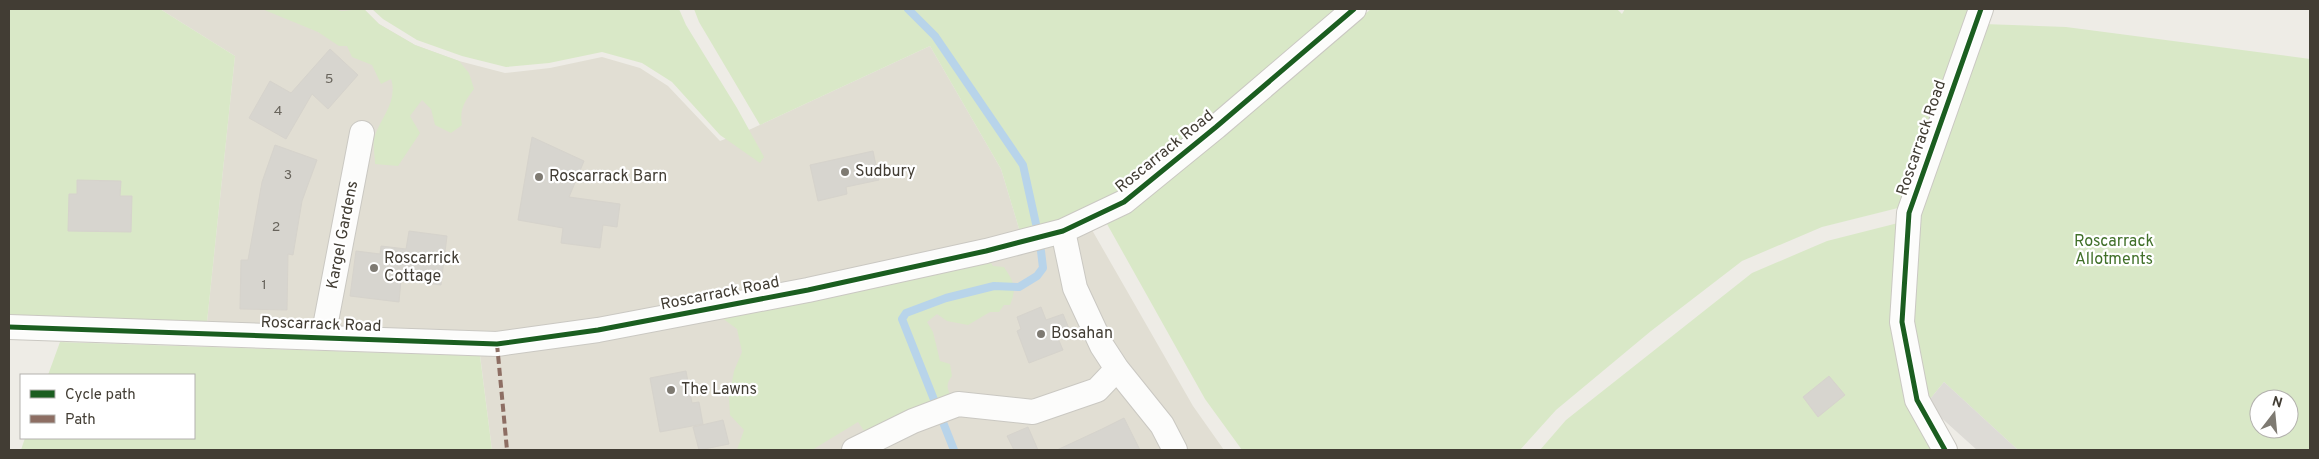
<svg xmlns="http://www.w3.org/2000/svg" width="2319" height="459" font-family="Overpass,sans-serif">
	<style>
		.residential { fill: #e1ded3 }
		.green { fill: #d9e8c7; fill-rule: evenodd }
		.parking { fill: #dddbd6 }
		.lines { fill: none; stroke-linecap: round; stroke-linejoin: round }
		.stream { stroke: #b8d4ea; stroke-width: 8 }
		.building { fill: #d7d5cf; stroke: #d6d3cc }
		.minor-casing { stroke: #cac8c2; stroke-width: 26 }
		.minor { stroke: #fcfcfb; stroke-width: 24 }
		.quiet { stroke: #8d6e63; stroke-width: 4; stroke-dasharray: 8 4; stroke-linecap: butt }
		.cycleway-casing { stroke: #fff; stroke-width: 8 }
		.cycleway { stroke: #1b5e20; stroke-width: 5 }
		.poi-dot { fill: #7e7a72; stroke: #fff; stroke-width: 2 }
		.labels { text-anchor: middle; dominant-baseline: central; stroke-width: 4.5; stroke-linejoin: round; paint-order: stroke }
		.number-label { font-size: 14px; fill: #68645c }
		.street-label { font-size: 16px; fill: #423d34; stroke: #fff }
		.poi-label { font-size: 16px; fill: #423d34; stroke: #fff; text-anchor: start }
		.park-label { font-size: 16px; fill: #41702a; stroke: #fff }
	</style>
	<rect width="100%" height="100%" fill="#eeece6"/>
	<path class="residential" d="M160 9H364L379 24 415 45 459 61 505 73 550 68 602 57 640 68 668 86 720 141 751 129 930 46 1001 169 1020 232 791 283 594 320 497 333 207 322 235 56Z
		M1088 223 1193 406 1224 450H492L479 347Z"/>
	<path class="green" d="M9 9H160L235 56 207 322 9 316Z
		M262 9H332L342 11 364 9 379 24 415 45 459 61 469 73 474 89C465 101 459 109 462 125L451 133 435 125 431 109 422 100 410 116 420 133 398 166 375 164C375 155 372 143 375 135 382 117 398 100 391 79L381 84 372 65 352 57 347 46H339L318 32Z
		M372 9H679L686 25 737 108 764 157 760 163 720 135 672 82 642 63 602 52 549 63 506 67 462 56 417 40 383 19Z
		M694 9H1336L1207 119 1116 193C1085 214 1057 224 1020 232L1001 169 930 46 760 125 699 22Z
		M1371 9H1617L1622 14 1625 9H1969L1898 208 1822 227 1742 261 1651 331 1556 410 1520 450H1242L1205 399 1107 224 1131 210Z
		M1983 24 2066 27 2310 59V450H2018L1944 382 1926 404 1912 324 1918 213ZM2259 399H2289V429H2259Z
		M1902 222 1895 324 1935 450H1540L1566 420 1752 273 1827 241Z
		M989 260 993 266 1004 267C1014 282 1017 288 1010 305H1004L999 312H990L968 325 947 321 937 314 927 322 933 332 940 361 950 364 952 376C947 383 946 386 950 394L947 404 869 438 858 422 812 450H737L744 430 730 415 729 398 734 371 742 352 737 329 714 312Z
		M60 342 480 356 492 450H21L25 438H194V375H48Z"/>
	<path class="parking" d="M1944 382 2018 450H1977L1926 404Z"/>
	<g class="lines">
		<path class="stream" d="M908 9 935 36 1023 165 1036 224
			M954 450 902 319 906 313 946 298 994 286 1019 287 1037 276 1043 268 1041 251"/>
	</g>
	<path class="building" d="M330 49 358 75 328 109 312 94 286 139 249 118 270 81 291 93Z
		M532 137 584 161 569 197 620 204 617 227 603 225 600 248 561 243 563 228 518 220Z
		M275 145 317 160 302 201 293 255 288 254 287 310 240 309 241 260H248L262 182Z
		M873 151 879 180 846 187 847 194 818 201 810 165Z
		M77 180 121 181 120 196H132L131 232 68 231 69 194H77Z
		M409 231 447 236 441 285 401 280 399 302 350 296 356 251 380 254 381 246 406 249Z
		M1041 307 1046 320 1063 314 1070 331 1057 336 1063 350 1029 363 1017 331 1021 329 1017 317Z
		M686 371 692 403 699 402 703 424 660 432 650 378Z
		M1829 376 1845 395 1818 417 1803 397Z
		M1124 418 1140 450H1057L1102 429Z
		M723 420 729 444 699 450 693 427Z
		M1028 427 1038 450H1014L1007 436Z"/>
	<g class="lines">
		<defs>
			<path id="minor" d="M9 327 497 344 598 330 808 290 986 251 1063 231 1124 202 1216 127 1354 9
				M323 337 362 133
				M1117 369 1162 425 1175 450
				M854 450 913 421 958 404 1033 412 1097 390 1117 369 1102 346 1075 288 1063 231
				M1945 450 1917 400 1902 322 1909 213 1981 9"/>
		</defs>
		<use href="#minor" class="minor-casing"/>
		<use href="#minor" class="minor"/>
		<path class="quiet" d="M497 344 507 450"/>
		<defs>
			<path id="cycleway" d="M9 327 497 344 598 330 808 290 986 251 1063 231 1124 202 1216 127 1354 9
				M1945 450 1917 400 1902 322 1909 213 1981 9"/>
		</defs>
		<use href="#cycleway" class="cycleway-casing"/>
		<use href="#cycleway" class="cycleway"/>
	</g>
	<g class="poi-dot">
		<circle cx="845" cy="172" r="5"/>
		<circle cx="539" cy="177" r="5"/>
		<circle cx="374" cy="268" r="5"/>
		<circle cx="1041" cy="334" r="5"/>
		<circle cx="671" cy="390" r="5"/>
	</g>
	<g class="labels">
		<g class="number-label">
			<text x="329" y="79">5</text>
			<text x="278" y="111">4</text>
			<text x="288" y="175">3</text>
			<text x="276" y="227">2</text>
			<text x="264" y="285">1</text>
		</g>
		<g class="street-label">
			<text transform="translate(1922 138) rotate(-71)">Roscarrack Road</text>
			<text transform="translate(1165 152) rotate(-39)">Roscarrack Road</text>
			<text transform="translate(343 235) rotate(-79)">Kargel Gardens</text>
			<text transform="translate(720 294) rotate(-11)">Roscarrack Road</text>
			<text transform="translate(321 325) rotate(2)">Roscarrack Road</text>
		</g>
		<g class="poi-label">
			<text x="855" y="172">Sudbury</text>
			<text x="549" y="177">Roscarrack Barn</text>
			<text x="384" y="259">Roscarrick<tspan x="384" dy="18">Cottage</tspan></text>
			<text x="1051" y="334">Bosahan</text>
			<text x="681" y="390">The Lawns</text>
		</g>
		<g class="park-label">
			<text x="2114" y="242">Roscarrack<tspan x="2114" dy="18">Allotments</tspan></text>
		</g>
	</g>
	<rect width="2319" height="459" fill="none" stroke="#423d34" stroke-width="20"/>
	<rect x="20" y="374" width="175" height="65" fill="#ffffff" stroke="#b3b1ae"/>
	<rect x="30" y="390" width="25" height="8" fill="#1b5e20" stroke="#b3b1ae"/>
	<text x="65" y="399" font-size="15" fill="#423d34">Cycle path</text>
	<rect x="30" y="415" width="25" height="8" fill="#8d6e63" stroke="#b3b1ae"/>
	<text x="65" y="424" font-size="15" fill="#423d34">Path</text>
	<g transform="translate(2274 414) rotate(16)"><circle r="24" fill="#ffffff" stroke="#b3b1ae"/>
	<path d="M0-4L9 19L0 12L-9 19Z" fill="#7e7a72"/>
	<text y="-8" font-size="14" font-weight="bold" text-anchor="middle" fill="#423d34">N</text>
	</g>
</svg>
